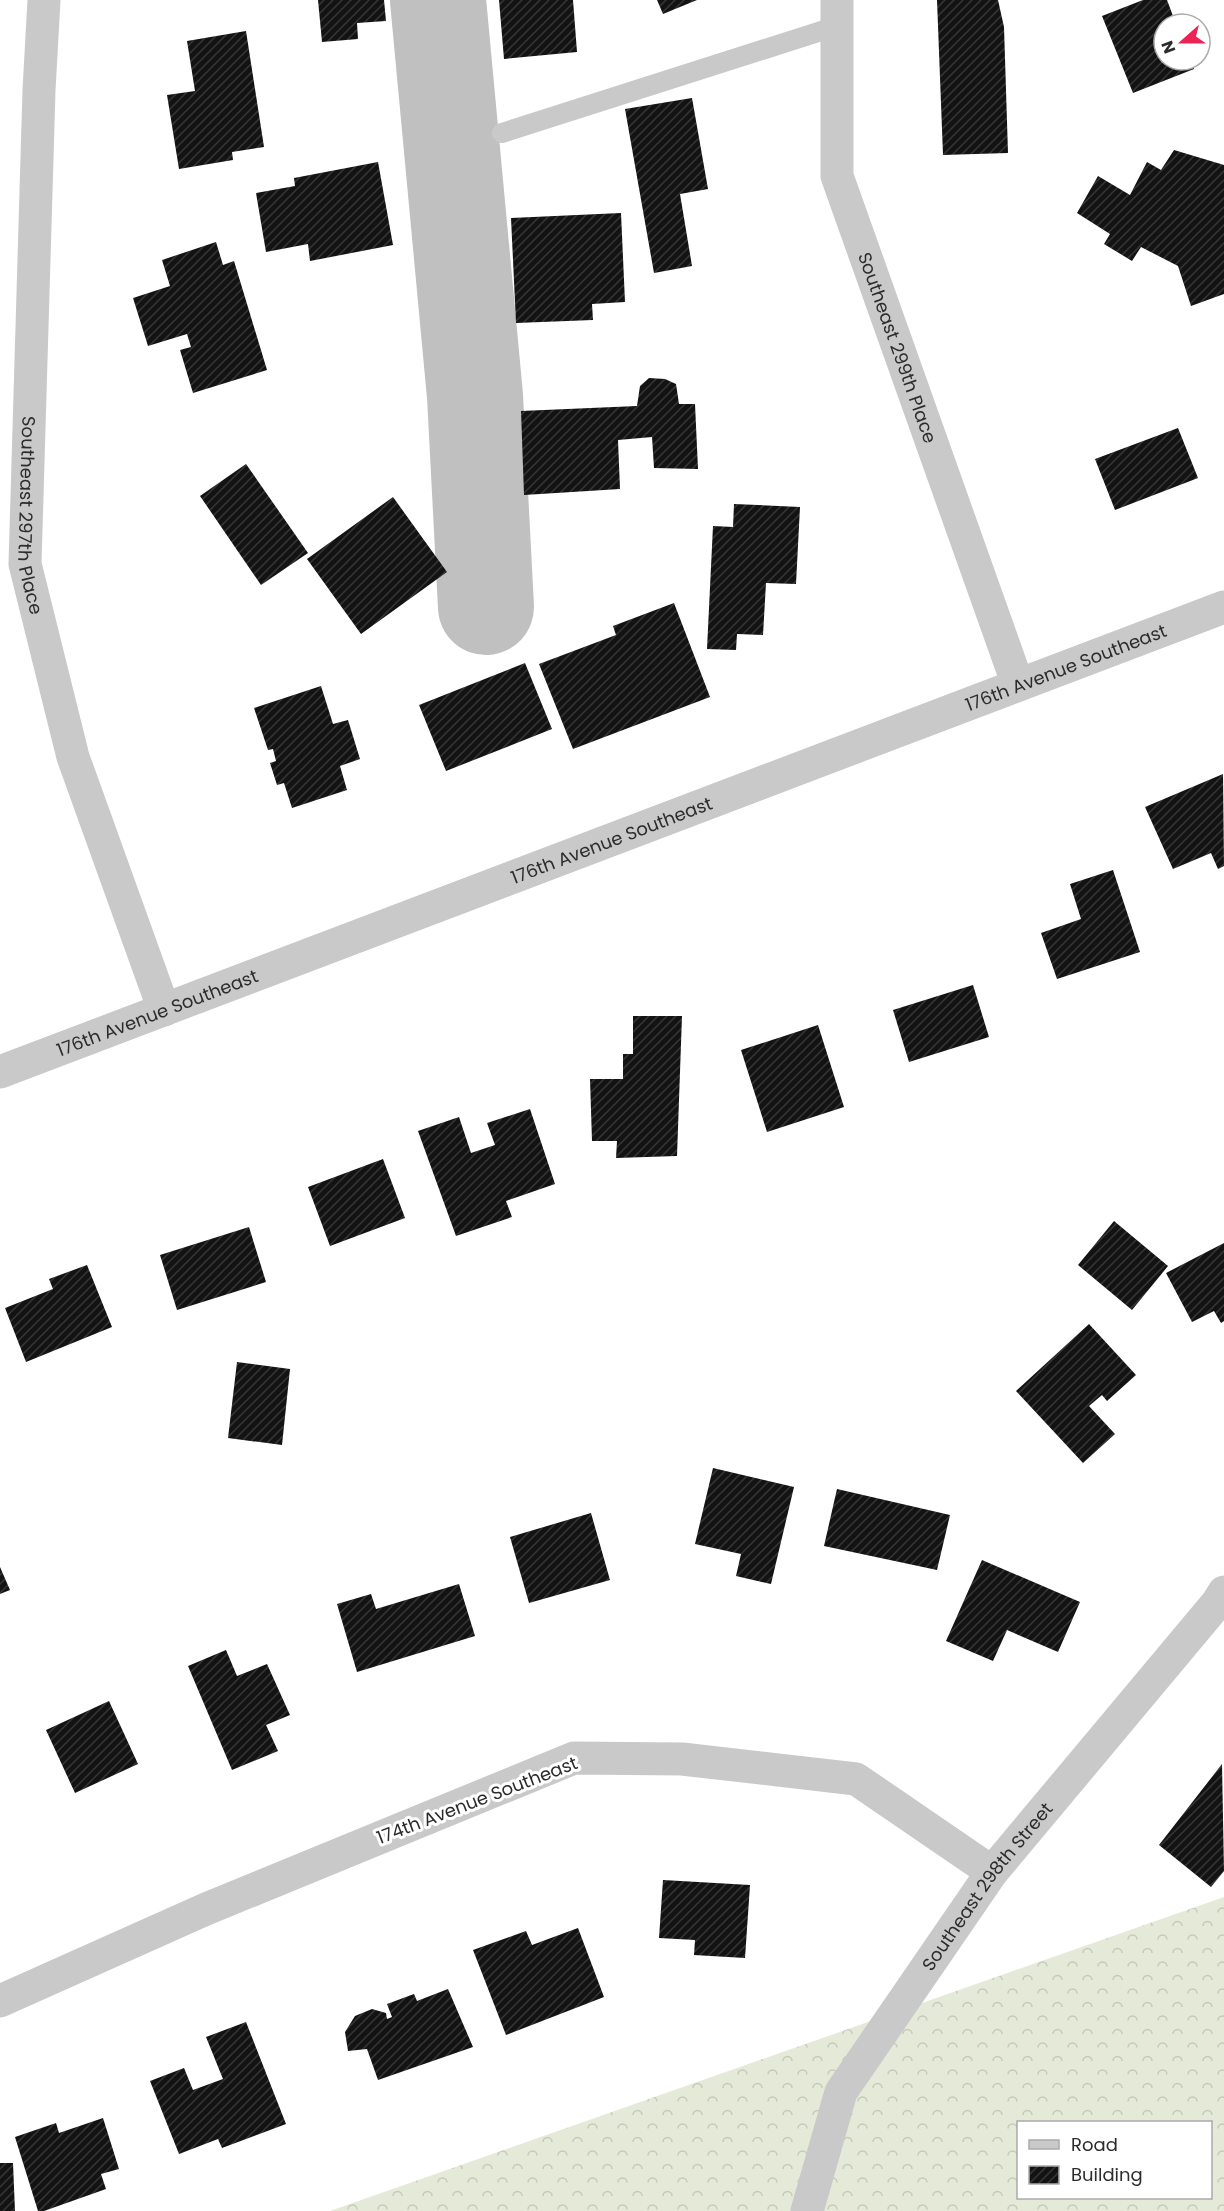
<svg xmlns="http://www.w3.org/2000/svg" width="1224" height="2211" font-family="Poppins,sans-serif">
	<style>
		.forest { fill: url(#forest-crowns); fill-rule: evenodd }
		.lines { fill: none; stroke-linecap: round; stroke-linejoin: round }
		.taxiway { stroke: #c0c0c0; stroke-width: 96 }
		.building { fill: url(#building-hatch) }
		.lane { stroke: #c9c9c9; stroke-width: 20 }
		.street { stroke: #c9c9c9; stroke-width: 33 }
		.labels { text-anchor: middle; dominant-baseline: central; stroke-width: 6; stroke-linejoin: round; paint-order: stroke }
		.street-label { font-size: 18px; fill: #2c2c2c; stroke: #fff }
	</style>
	<defs>
		<pattern id="forest-crowns" width="20" height="18" patternUnits="userSpaceOnUse" patternTransform="scale(1.5)"><rect width="20" height="18" fill="#e5ead8"/><path d="M2 6a3 3 0 1 1 6 0M12 15a3 3 0 1 1 6 0" fill="none" stroke="#c5c9ba"/></pattern>
		<pattern id="building-hatch" width="6" height="6" patternUnits="userSpaceOnUse" patternTransform="scale(1.5)"><rect width="6" height="6" fill="#131313"/><path d="M-1 1l2-2M0 6l6-6M5 7l2-2" fill="none" stroke="#363636"/></pattern>
	</defs>
	<rect width="100%" height="100%" fill="#fff"/>
	<path class="forest" d="M1224 1897V2211H330ZM1018 2122H1210V2198H1018Z"/>
	<g class="lines">
		<path class="taxiway" d="M438 0 475 396 486 607"/>
	</g>
	<path class="building" d="M318 0H384L386 21 357 23 358 39 322 42Z
		M499 0H573L577 52 504 59Z
		M657 0H697L663 14Z
		M937 0H998L1004 27 1008 153 943 155Z
		M1143 0H1167L1176 24H1164V60H1190L1194 69 1133 93 1102 16Z
		M246 31 264 147 232 152 233 160 179 169 167 95 195 91 187 41Z
		M692 98 708 189 680 194 692 266 654 273 625 109Z
		M1174 150 1224 165V294L1191 306 1178 266 1141 247 1132 261 1104 244 1110 234 1077 213 1098 176 1130 195 1147 162 1161 170Z
		M378 162 393 245 310 261 308 244 266 252 256 193 295 186 294 178Z
		M621 213 625 302 592 304 593 320 516 323 511 218Z
		M216 242 223 265 234 261 267 370 193 393 180 350 191 347 187 334 148 346 133 298 170 286 162 260Z
		M649 378 665 379 676 384 679 404H695L698 469 654 468 652 437 618 440 620 489 524 495 521 411 637 406 640 386Z
		M1178 428 1198 478 1115 510 1095 459Z
		M246 464 308 553 261 585 200 496Z
		M393 497 447 572 361 634 307 559Z
		M734 504 800 507 796 584 766 583 763 635 737 634 736 650 707 649 713 526 733 527Z
		M674 603 710 697 573 749 539 664 616 635 613 626Z
		M525 663 552 729 446 771 419 705Z
		M321 686 333 724 348 720 360 759 340 766 347 790 292 808 284 783 277 785 270 763 276 761 273 749 268 750 254 708Z
		M1223 774 1224 866 1218 869 1211 853 1173 869 1145 807Z
		M1113 870 1140 952 1057 979 1041 933 1081 919 1070 884Z
		M973 985 989 1037 909 1062 893 1010Z
		M633 1016H682L677 1156 616 1158 617 1141H592L590 1079H623V1054H633Z
		M818 1025 844 1107 767 1132 741 1050Z
		M530 1109 555 1184 506 1201 512 1217 456 1236 418 1131 459 1117 471 1153 495 1145 487 1123Z
		M383 1159 405 1218 330 1246 308 1187Z
		M1114 1221 1168 1266 1132 1310 1078 1265Z
		M249 1227 266 1282 177 1310 160 1255Z
		M1224 1243V1321L1221 1323 1214 1311 1192 1322 1166 1273Z
		M87 1265 112 1327 26 1362 5 1308 53 1289 49 1279Z
		M1089 1324 1136 1375 1107 1401 1102 1395 1089 1406 1115 1434 1083 1463 1016 1391Z
		M237 1362 290 1369 282 1445 228 1438Z
		M713 1468 794 1487 771 1584 736 1576 741 1554 695 1544Z
		M837 1489 950 1515 937 1570 824 1546Z
		M591 1513 610 1580 529 1603 510 1537Z
		M982 1560 1080 1602 1058 1652 1007 1630 993 1661 946 1641Z
		M0 1567 10 1590 0 1594Z
		M459 1584 475 1636 357 1672 337 1604 371 1594 376 1609Z
		M226 1650 237 1676 267 1664 290 1715 266 1725 278 1751 232 1770 188 1666Z
		M109 1701 138 1764 75 1793 46 1730Z
		M1222 1764 1224 1871 1211 1887 1159 1845Z
		M663 1880 750 1885 745 1958 694 1955 695 1940 659 1938Z
		M578 1928 604 1997 506 2035 473 1950 526 1931 532 1945Z
		M448 1989 473 2047 378 2080 367 2049 348 2051 345 2032 355 2016 372 2009 386 2013 387 2019 392 2017 387 2004 414 1994 417 2001Z
		M246 2022 286 2124 222 2148 218 2139 179 2154 150 2081 184 2068 193 2090 223 2079 206 2037Z
		M103 2118 119 2169 101 2174 106 2189 44 2211H38L15 2137 56 2123 59 2133Z
		M0 2163H13L15 2211H0Z"/>
	<g class="lines">
		<path class="lane" d="M502 133 837 26"/>
		<g class="street">
			<path id="s1" d="M44 0 39 90 25 564 73 757 164 1010"/>
			<path id="s2" d="M837 0V176L1018 685"/>
			<path id="s3" d="M0 1072 1224 607"/>
			<path d="M0 2001 206 1909 574 1758 682 1759 856 1779 992 1872"/>
			<path id="s4" d="M807 2211 841 2092 992 1872 1217 1603 1224 1592"/>
		</g>
	</g>
	<g class="labels">
		<g class="street-label">
			<text stroke="none"><textPath href="#s2" startOffset="358">Southeast 299th Place</textPath></text>
			<text stroke="none"><textPath href="#s1" startOffset="516">Southeast 297th Place</textPath></text>
			<text stroke="none"><textPath href="#s3" startOffset="1140">176th Avenue Southeast</textPath></text>
			<text stroke="none"><textPath href="#s3" startOffset="654">176th Avenue Southeast</textPath></text>
			<text stroke="none"><textPath href="#s3" startOffset="168">176th Avenue Southeast</textPath></text>
			<text transform="translate(477 1800) rotate(-21)">174th Avenue Southeast</text>
			<text stroke="none"><textPath href="#s4" startOffset="376">Southeast 298th Street</textPath></text>
		</g>
	</g>
	<rect x="1017" y="2121" width="195" height="78" fill="#ffffff" stroke="#ababab" stroke-width="1.5"/>
	<rect x="1029" y="2140" width="30" height="9" fill="#c9c9c9" stroke="#ababab" stroke-width="1.5"/>
	<text x="1071" y="2151" font-size="18" fill="#2c2c2c">Road</text>
	<rect x="1029" y="2166" width="30" height="18" fill="url(#building-hatch)" stroke="#ababab" stroke-width="1.5"/>
	<text x="1071" y="2181" font-size="18" fill="#2c2c2c">Building</text>
	<g transform="translate(1182 42) rotate(249)"><circle r="28" fill="#ffffff" stroke="#ababab" stroke-width="1.5"/>
	<path d="M0-4.5L10 22L0 15L-10 22Z" fill="#ec2455"/>
	<text y="-9" font-size="16" font-weight="bold" text-anchor="middle" fill="#2c2c2c">N</text>
	</g>
</svg>
